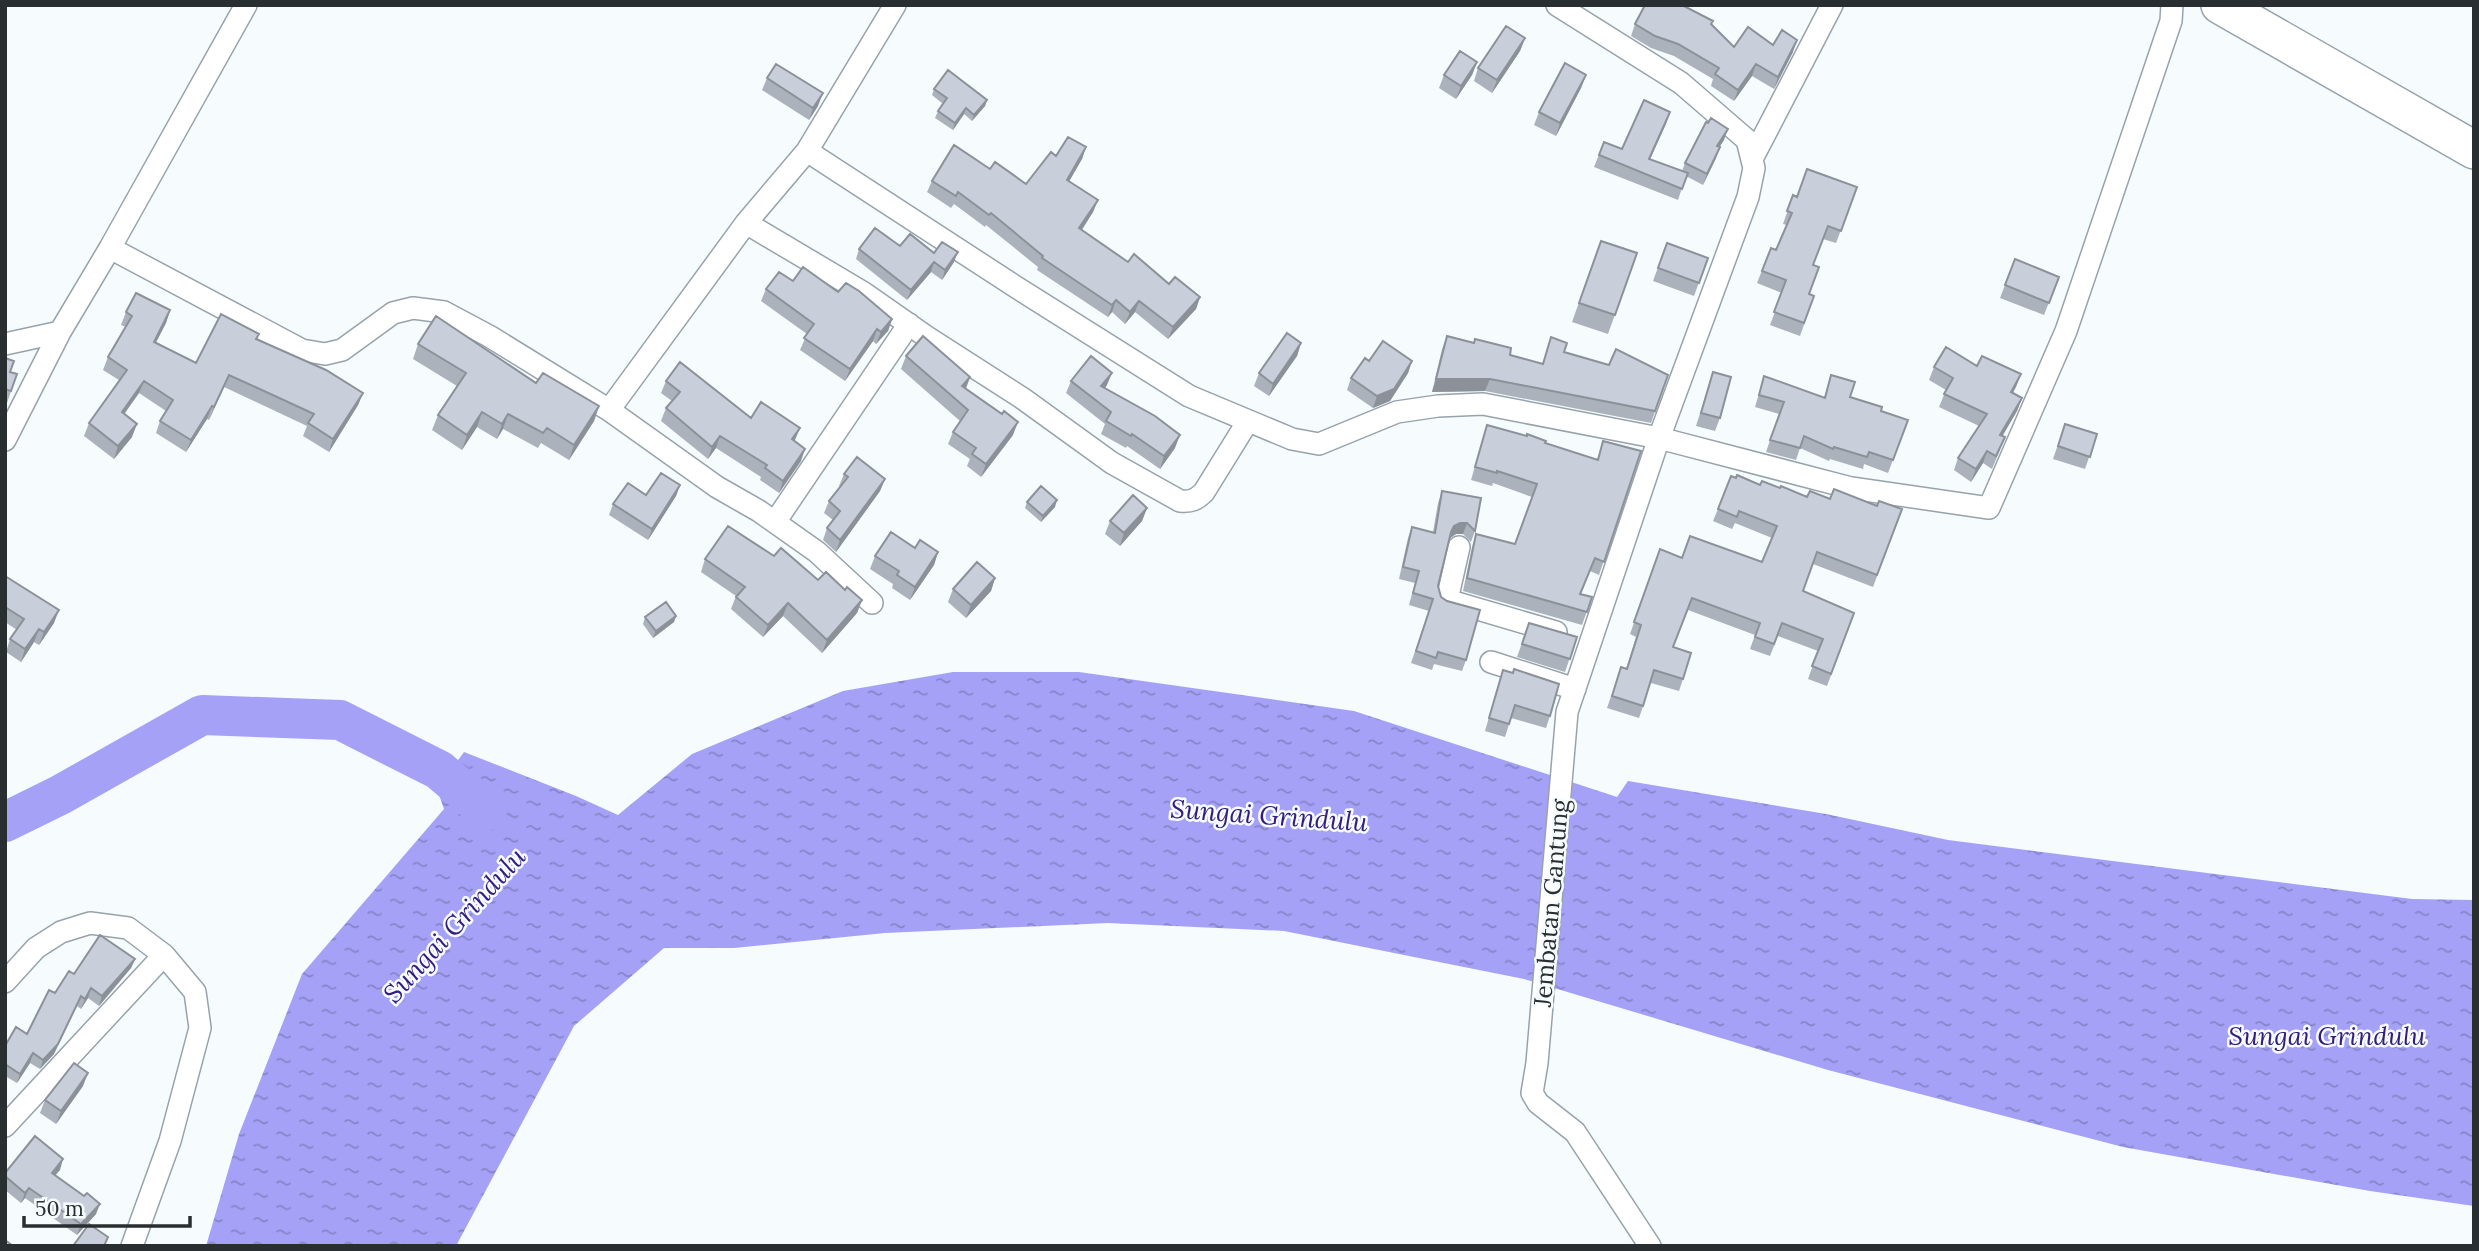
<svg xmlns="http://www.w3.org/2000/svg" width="2479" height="1251" font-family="Lora,serif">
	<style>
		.water { fill: url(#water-ripples) }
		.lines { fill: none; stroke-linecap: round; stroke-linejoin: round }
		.river { stroke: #a5a1f7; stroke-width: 40 }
		.minor-casing { stroke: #97a3aa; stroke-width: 24 }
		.trunk-casing { stroke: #97a3aa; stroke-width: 40 }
		.minor { stroke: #fff; stroke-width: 21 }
		.trunk { stroke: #fff; stroke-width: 37 }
		.wall { fill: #acb2bb }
		.shaded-wall { fill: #8c9199 }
		.building { fill: #c8cfda; stroke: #8c9199; stroke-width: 2 }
		.labels { text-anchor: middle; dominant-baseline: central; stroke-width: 5; stroke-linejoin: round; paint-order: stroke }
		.street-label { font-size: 24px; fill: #292e30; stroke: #f6fbfe }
		.water-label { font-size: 26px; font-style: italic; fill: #331c7d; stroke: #f6fbfe }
	</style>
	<defs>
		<pattern id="water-ripples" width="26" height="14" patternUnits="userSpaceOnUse" patternTransform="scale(1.75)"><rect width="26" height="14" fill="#a5a1f7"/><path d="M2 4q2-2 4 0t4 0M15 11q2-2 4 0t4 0" fill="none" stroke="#8684c8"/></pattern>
	</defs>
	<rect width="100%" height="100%" fill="#f6fbfe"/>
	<path class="water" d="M953 672H1079L1354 711 1617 797 1628 781 1826 814 1948 840 2412 899 2474 900V1206L2370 1191 2123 1147 1828 1070 1524 979 1284 931 1108 923 885 933 734 948H664L574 1026 456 1246H206L239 1134 302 974 444 809 437 789 464 752 576 796 618 815 692 754 843 691Z"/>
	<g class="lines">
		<path class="river" d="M5 822 60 795 202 715 340 720 439 770 487 811"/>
		<defs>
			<path id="minor" d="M1557 5 1681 83 1747 140 1754 168 1748 197 1659 438 1567 712 1537 1063 1532 1093 1538 1103 1575 1132 1650 1246
				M807 151 895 5
				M1752 159 1832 5
				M746 223 864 293 927 337 1022 398 1112 463 1180 501C1191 502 1196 500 1204 492L1248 421
				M110 248 302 350 325 354 342 350 393 313 413 308 444 312 489 336 609 410 746 223 807 151 1016 287 1189 396 1292 439 1319 444 1397 412 1438 406 1483 404 1659 438 1851 488 1989 508 2066 331 2171 21 2172 5
				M5 344 60 332
				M609 410 717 487 759 511 817 552 872 603
				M5 440 60 332 110 248 246 5
				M775 522 909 324
				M1459 547 1447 600 1556 632
				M1491 662 1575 689
				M5 982 36 948 61 932 90 923 128 928 164 955 195 992 200 1028 170 1141 132 1246
				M5 1126 164 955"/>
			<path id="trunk" d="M2220 5 2474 150"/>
		</defs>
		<use href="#minor" class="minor-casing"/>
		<use href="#trunk" class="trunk-casing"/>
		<use href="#minor" class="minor"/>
		<use href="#trunk" class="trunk"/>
	</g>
	<path class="wall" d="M1713 21 1711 24 1734 47 1773 45 1793 52 1774 89 1752 76 1734 101 1711 86 1713 79 1674 56 1651 48 1631 36 1635 24Z
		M1525 38 1520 51 1492 93 1474 81 1478 68Z
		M1477 62 1472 75 1456 99 1439 88 1444 75Z
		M1586 75 1581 88 1556 136 1534 125 1539 112Z
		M767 78 818 106 809 120 762 90Z
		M934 89 987 100 985 106 972 121 964 114 953 130 935 118 938 111 943 104 932 95Z
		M1670 112 1650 159 1682 171 1685 163 1724 140 1719 147 1716 158 1703 185 1686 176 1678 200 1594 167 1604 142 1622 149Z
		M1086 147 1082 159 1069 181 1098 200 1093 212 1082 230 1128 262 1169 284 1200 297 1196 309 1168 339 1135 312 1125 324 1112 312 1108 317 1037 270 1038 267 986 225 985 227 954 204 951 208 927 192 932 181 990 169 1026 184 1056 156Z
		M1857 187 1836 243 1823 239 1813 265 1809 294 1814 296 1800 336 1770 325 1782 293 1757 283 1771 248 1776 250 1787 225 1783 224 1793 195 1797 197Z
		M1601 241 1637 253 1608 334 1572 322Z
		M1667 243 1708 258 1694 296 1653 281Z
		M900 246 934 253 954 262 942 280 931 272 907 300 856 259 859 249Z
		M2015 259 2059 277 2044 315 2000 298Z
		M793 281 838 292 892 319 888 331 876 344 873 341 845 381 800 350 807 334 761 301 766 289Z
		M170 310 166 323 156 342 196 363 257 339 363 393 358 405 329 452 303 436 307 426 224 387 209 420 207 419 186 452 156 433 160 421 166 411 139 393 124 414 132 437 114 459 84 436 89 423 119 380 103 370 108 357 126 327 121 325 126 312Z
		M1447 336 1542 364 1564 352 1609 365 1668 375 1651 423 1485 391 1432 392 1442 349Z
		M1301 343 1297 356 1269 396 1254 386 1259 373Z
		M418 344 536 383 599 406 594 421 569 460 541 443 538 448 503 429 497 439 477 427 462 450 432 430 438 415 457 386 413 359Z
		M906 356 970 377 966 389 1013 435 981 477 967 466 970 459 948 444 953 432 960 421 901 369Z
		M5 358 11 372 17 374 7 403H5Z
		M1369 361H1412L1408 373 1390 401 1373 408 1347 390 1351 378Z
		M1977 366 2021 374 2013 393 2022 398 2017 411 2002 436 2000 450 1992 469 1983 463 1971 482 1954 470 1958 458 1979 426 1939 407 1946 390 1929 380 1934 367Z
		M1713 372 1720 418 1715 431 1696 426Z
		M1831 375 1850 397 1881 411 1908 420 1888 473 1864 464 1863 469 1830 459 1829 461 1800 448 1796 460 1766 452 1779 414 1755 407 1764 376 1824 398Z
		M666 381 751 418 795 440 794 441 801 461 779 493 760 480 761 477 716 448 708 459 661 421 666 408 672 401 661 393Z
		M1071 381 1107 385 1105 388 1175 448 1160 469 1127 446 1126 448 1101 434 1105 424 1066 393Z
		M2065 424 2097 434 2085 469 2053 459Z
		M1487 425 1597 460 1603 441 1641 451 1599 575 1590 571 1581 594 1592 597 1582 625 1463 591 1472 547 1476 534 1515 544 1532 497 1493 483 1492 486 1471 480Z
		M844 474 885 479 880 491 836 552 823 540 827 528 833 520 824 513 829 501 840 487 839 486Z
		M680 485 676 496 648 540 609 515 613 504Z
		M1760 485 1780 488 1807 497 1830 499 1902 509 1873 587 1813 564 1803 591 1854 613 1827 686 1808 679 1818 651 1778 636 1770 656 1750 649 1755 635 1688 610 1673 647 1683 679 1679 691 1651 683 1639 718 1607 708 1621 667 1626 669 1636 637 1630 634 1660 549 1682 558 1762 562 1772 538 1735 523 1732 529 1713 521 1718 509Z
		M1442 491 1475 531 1471 542 1463 534H1456L1450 538 1438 586 1441 597 1466 660 1462 671 1434 664 1432 670 1411 663 1429 611 1409 605 1415 583 1399 579 1408 538 1412 527 1433 532 1438 503Z
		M1027 502 1055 507 1041 522 1025 508Z
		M1147 508 1142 521 1120 546 1105 534 1110 521Z
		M915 548 938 552 934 565 910 600 892 588 893 584 870 569 875 556Z
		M774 556 818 580 845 590 862 600 857 613 822 653 783 616 763 637 731 609 736 596 701 572 705 559Z
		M5 576 54 623 39 645 34 642 21 662 6 652 10 639 17 630 5 622Z
		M995 578 991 591 966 618 948 602 953 589Z
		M676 616 674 622 653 638 643 624 645 617Z
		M1529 623 1577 637 1565 672 1517 657Z
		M1503 670 1550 716 1546 728 1511 718 1505 737 1485 731Z
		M135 959 131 968 99 1006 88 998 81 1009 77 1006 54 1054 40 1069 30 1063 17 1083 5 1076V1046L27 1034 55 993 74 974Z
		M83 1086 56 1124 40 1113 45 1100Z
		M60 1170 55 1175 96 1214 77 1235 25 1198 21 1203 5 1190V1173Z"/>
	<path class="shaded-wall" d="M1525 38 1520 51 1492 93 1497 80Z
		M1797 40 1793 52 1774 89 1778 77Z
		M1477 62 1472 75 1456 99 1461 86Z
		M1756 64 1752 76 1734 101 1738 90Z
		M1586 75 1581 88 1556 136 1560 123Z
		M823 93 818 106 809 120 813 108Z
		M987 100 985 106 972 121 974 115Z
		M966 108 964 114 953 130 955 123Z
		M1670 112 1666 124 1645 170 1649 159Z
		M1728 129 1724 140 1713 157 1717 146Z
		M1086 147 1082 159 1063 192 1067 180Z
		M1720 147 1716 158 1703 185 1707 174Z
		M1098 200 1093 212 1075 240 1079 228Z
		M958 252 954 262 942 280 945 270Z
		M934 262 931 272 907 300 911 290Z
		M1200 297 1196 309 1168 339 1173 327Z
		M1116 300 1112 312 1108 317 1112 305Z
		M1139 301 1135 312 1125 324 1130 312Z
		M170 310 166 323 150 354 154 342Z
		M892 319 888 331 876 344 881 332Z
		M877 329 873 341 845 381 850 369Z
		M1301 343 1297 356 1269 396 1273 384Z
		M1412 361 1408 373 1390 401 1373 408 1377 396Z
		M1112 373 1107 385 1097 399 1101 386Z
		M2021 374 2016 387 2006 405 2011 392Z
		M229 375 224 387 209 420 214 407Z
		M970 377 965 390 962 386Z
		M1436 379H1490L1485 391 1432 392Z
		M144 381 139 393 117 424 122 412Z
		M363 393 358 405 329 452 333 439Z
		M2022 398 2017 411 1996 447 2000 435Z
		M212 406 207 419 186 452 191 440Z
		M599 406 594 421 569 460 574 445Z
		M482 412 477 427 462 450 467 435Z
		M508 414 503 429 497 439 502 424Z
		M1018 422 1013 435 981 477 986 464Z
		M137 424 132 437 114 459 118 446Z
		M800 428 795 440 787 452 792 439Z
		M1180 435 1175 448 1160 469 1164 456Z
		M720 436 716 448 708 459 712 447Z
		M805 449 801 461 779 493 783 481Z
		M1987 451 1983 463 1971 482 1976 469Z
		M885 479 880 491 836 552 840 540Z
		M680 485 676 496 648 540 652 529Z
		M1057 500 1055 507 1041 522 1043 516Z
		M1147 508 1142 521 1120 546 1124 533Z
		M1460 523H1467L1463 534H1456L1450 538 1446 543 1454 526Z
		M938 552 934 565 910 600 915 587Z
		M995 578 991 591 966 618 971 605Z
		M862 600 857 613 822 653 827 640Z
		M788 603 783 616 763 637 768 625Z
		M59 610 54 623 39 645 44 632Z
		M676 616 674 622 653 638 656 631Z
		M39 629 34 642 21 662 25 649Z
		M135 959 131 968 99 1006 102 996Z
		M91 988 88 998 81 1009 85 999Z
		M81 996 54 1054 40 1069 43 1060Z
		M33 1053 30 1063 17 1083 20 1074Z
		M88 1073 83 1086 56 1124 61 1111Z
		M63 1159 60 1170 48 1183 52 1173Z
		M29 1188 25 1198 21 1203 25 1193Z
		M100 1204 96 1214 77 1235 81 1224Z"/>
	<path class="building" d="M1645 5H1682L1713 21 1711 24 1734 47 1748 27 1773 45 1782 30 1797 40 1778 77 1756 64 1738 90 1715 74 1719 68 1678 44 1655 36 1635 24Z
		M1506 26 1525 38 1497 80 1478 68Z
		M1460 51 1477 62 1461 86 1444 75Z
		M1565 63 1586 75 1560 123 1539 112Z
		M776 64 823 93 813 108 767 78Z
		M948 70 987 100 974 115 966 108 955 123 938 111 947 98 934 89Z
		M1644 100 1670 112 1649 159 1688 173 1682 189 1599 155 1604 142 1622 149Z
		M1711 118 1728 129 1717 146 1720 147 1707 174 1685 163 1706 122 1708 123Z
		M1068 137 1086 147 1067 180 1098 200 1079 228 1128 262 1134 254 1169 284 1175 277 1200 297 1173 327 1139 301 1130 312 1116 300 1112 305 1042 258 1043 256 991 213 989 215 958 192 956 196 932 181 954 145 990 169 995 162 1026 184 1051 152 1056 156Z
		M1807 169 1857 187 1841 231 1828 226 1813 265 1819 267 1809 294 1814 296 1804 323 1774 312 1786 280 1762 271 1771 248 1776 250 1792 213 1787 211 1793 195 1797 197Z
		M875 228 900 246 910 234 934 253 942 242 958 252 945 270 934 262 911 290 859 249Z
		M1601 241 1637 253 1615 315 1579 303Z
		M1667 243 1708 258 1699 283 1658 268Z
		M2015 259 2059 277 2049 303 2005 285Z
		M803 267 838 292 846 283 859 291 892 319 881 332 877 329 850 369 804 338 814 324 766 289 779 272 793 281Z
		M136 293 170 310 154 342 196 363 221 314 259 334 256 339 326 370 363 393 333 439 308 423 314 414 229 375 214 407 212 406 191 440 160 421 173 400 144 381 122 412 137 424 118 446 89 423 127 370 108 357 132 316 126 312Z
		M436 316 536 383 543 373 599 406 574 445 547 428 543 433 508 414 502 424 482 412 467 435 438 415 466 373 418 344Z
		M1287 333 1301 343 1273 384 1259 373Z
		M923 336 970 377 962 386 1002 414 1004 411 1018 422 986 464 972 454 976 448 953 432 968 410 906 356Z
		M1447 336 1474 343 1475 339 1511 348 1510 355 1543 364 1551 337 1567 343 1564 352 1609 365 1616 349 1668 375 1655 411 1490 379H1436Z
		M1383 341 1412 361 1394 389 1377 396 1351 378 1365 358 1369 361Z
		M1946 347 1977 366 1982 356 2021 374 2011 392 2022 398 2000 435 2005 437 1996 456 1987 451 1976 469 1958 458 1987 414 1944 394 1953 378 1934 367Z
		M1091 356 1112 373 1101 386 1155 416 1180 435 1164 456 1132 434 1131 436 1106 421 1111 412 1071 381Z
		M5 358 14 361 10 372 17 374 11 391 5 389Z
		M680 362 751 418 761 402 800 428 792 439 805 449 783 481 765 468 767 465 720 436 712 447 666 408 680 392 666 381Z
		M1713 372 1731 377 1720 418 1701 413Z
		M1831 375 1855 382 1850 397 1882 407 1881 411 1908 420 1893 460 1869 452 1867 457 1834 447 1833 449 1804 436 1800 448 1770 440 1784 402 1759 395 1764 376 1825 398Z
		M2065 424 2097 434 2090 457 2058 446Z
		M1487 425 1527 436V434L1546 441 1545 443 1598 460 1603 441 1641 451 1604 562 1595 558 1580 594 1592 597 1587 612 1467 578 1476 534 1515 544 1537 484 1497 471V473L1475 467Z
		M857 457 885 479 840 540 827 528 840 511 829 501 848 477 844 474Z
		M661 473 680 485 652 529 613 504 628 483 646 495Z
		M1737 475 1760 485 1762 481 1780 488 1781 486 1807 497 1810 491 1830 499 1834 489 1877 506 1879 501 1902 509 1877 575 1817 552 1803 591 1854 613 1831 674 1812 666 1823 639 1782 623 1774 644 1755 637 1760 623 1692 598 1673 647 1691 653 1683 679 1654 670 1643 706 1612 696 1621 667 1627 669 1641 625 1634 622 1660 549 1682 558 1690 536 1762 562 1777 526 1739 511 1737 517 1718 509 1731 476 1736 478Z
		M1041 486 1057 500 1043 516 1027 502Z
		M1442 491 1481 498 1475 531 1467 523H1460L1454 526 1451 532 1438 586 1441 597 1447 601 1480 610 1466 660 1438 652 1436 658 1416 651 1433 599 1413 593 1419 571 1403 567 1412 527 1435 533Z
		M1133 495 1147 508 1124 533 1110 521Z
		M728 526 774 556 781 548 818 580 826 572 845 590 847 587 862 600 827 640 788 603 768 625 736 597 745 587 705 559Z
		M891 532 915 548 920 540 938 552 915 587 897 575 899 571 875 556Z
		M977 562 995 578 971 605 953 589Z
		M5 576 59 610 44 632 39 629 25 649 10 639 24 619 5 607Z
		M666 602 676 616 656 631 645 617Z
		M1529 623 1577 637 1570 659 1522 644Z
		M1514 669 1559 684 1550 716 1515 705 1509 724 1489 718 1503 670 1513 673Z
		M100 935 135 959 102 996 91 988 85 999 81 996 58 1044 43 1060 33 1053 20 1074 5 1064V1046L16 1027 27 1034 49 990 55 993 69 971 74 974Z
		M74 1063 88 1073 61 1111 45 1100Z
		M35 1136 63 1159 52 1173 84 1196 87 1193 100 1204 81 1224 29 1188 25 1193 5 1176V1173Z
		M89 1224 108 1237 104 1246H73Z
		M5 1240 13 1246H5Z"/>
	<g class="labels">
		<g class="street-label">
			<text transform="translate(1551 903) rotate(-85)">Jembatan Gantung</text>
		</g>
		<g class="water-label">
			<text transform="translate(1269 815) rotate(4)">Sungai Grindulu</text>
			<text transform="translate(454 925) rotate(-48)">Sungai Grindulu</text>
			<text x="2327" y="1035">Sungai Grindulu</text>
		</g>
	</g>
	<rect width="2479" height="1251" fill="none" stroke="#292e30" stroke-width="14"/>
	<path d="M24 1216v10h166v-10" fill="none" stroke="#292e30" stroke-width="3.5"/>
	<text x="35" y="1216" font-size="21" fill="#292e30" stroke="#f6fbfe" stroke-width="5" paint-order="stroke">50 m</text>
</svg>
